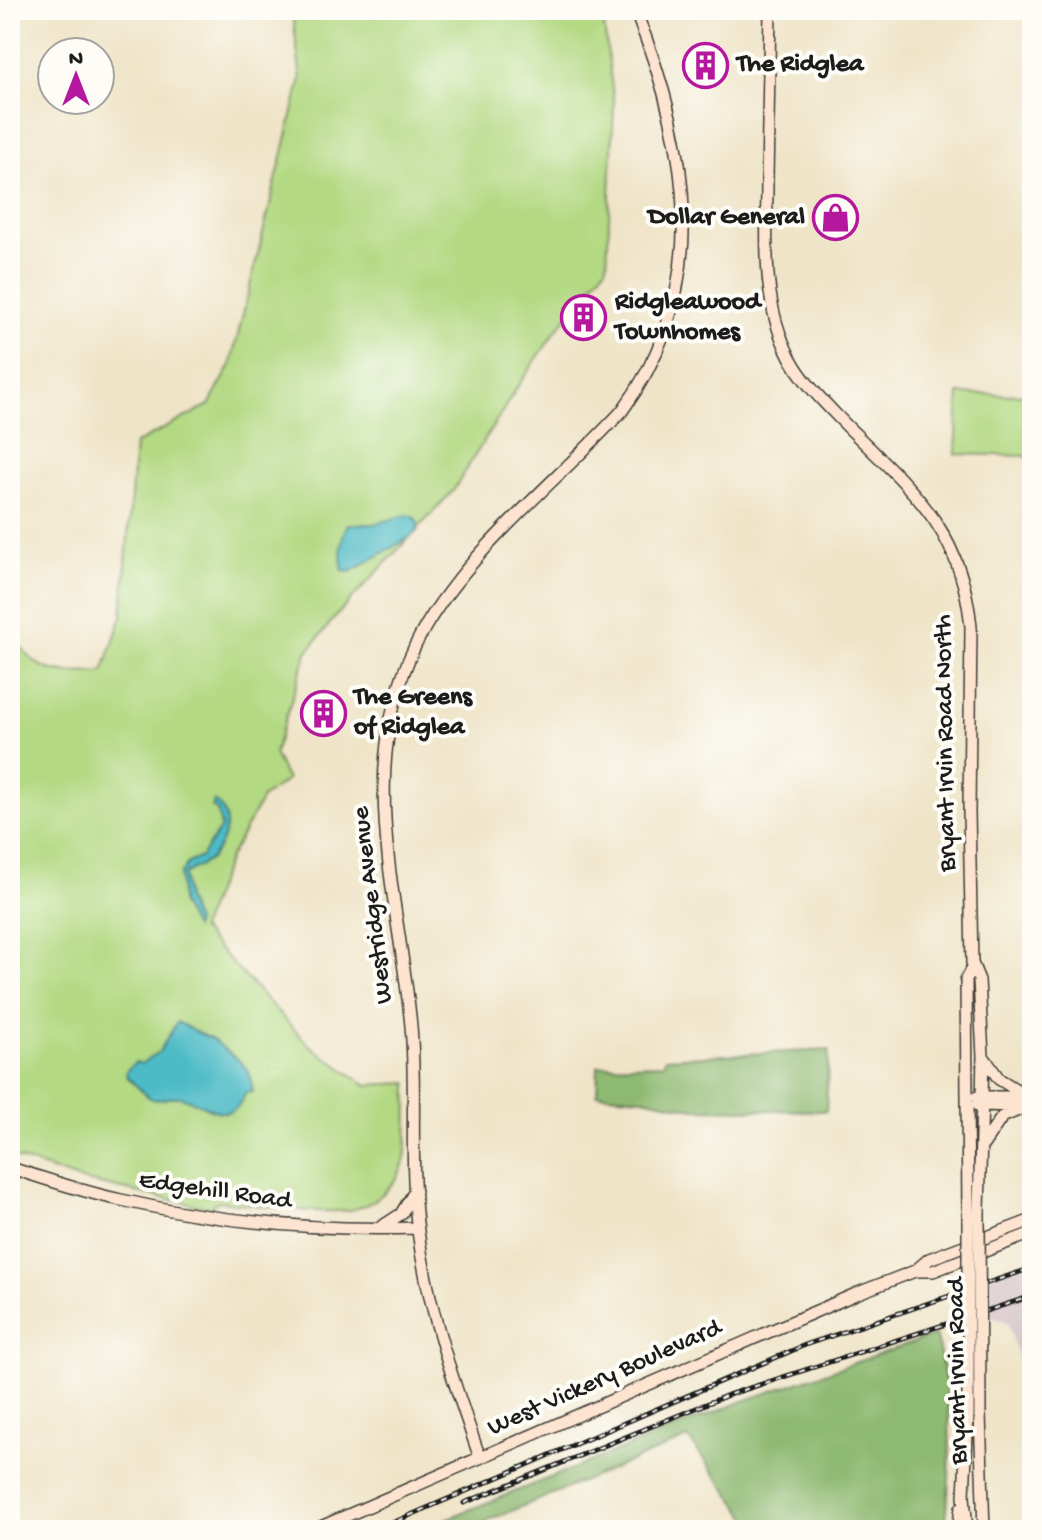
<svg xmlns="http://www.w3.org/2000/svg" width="1042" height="1540" font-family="'Gochi Hand',sans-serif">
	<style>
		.industrial { fill: #d2bec4 }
		.green { fill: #b3d983; stroke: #687a50; stroke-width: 2 }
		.forest { fill: #8eb971; stroke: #556a46; stroke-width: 2 }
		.water { fill: #4dbbc6; stroke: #346c71; stroke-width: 2 }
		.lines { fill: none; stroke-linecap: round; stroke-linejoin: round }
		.secondary-casing { stroke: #3c3a36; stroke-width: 14 }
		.secondary { stroke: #fde4d0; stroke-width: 11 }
		.rail-casing { stroke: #1c1c1c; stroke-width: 5 }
		.rail { stroke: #fdfcf7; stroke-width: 2; stroke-dasharray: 6; stroke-linecap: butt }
		.secondary-bridge-casing { stroke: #3c3a36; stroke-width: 14; stroke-linecap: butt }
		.secondary-bridge { stroke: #fde4d0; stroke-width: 11 }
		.labels { text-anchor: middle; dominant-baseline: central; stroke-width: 8; stroke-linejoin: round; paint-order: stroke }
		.poi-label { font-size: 26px; font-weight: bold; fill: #1c1c1c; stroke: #fdfcf7; text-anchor: start }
		.street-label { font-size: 26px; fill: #1c1c1c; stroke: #fdfcf7 }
	</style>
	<rect width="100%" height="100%" fill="#fdfcf7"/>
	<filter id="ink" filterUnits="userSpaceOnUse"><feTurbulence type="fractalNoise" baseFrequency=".0125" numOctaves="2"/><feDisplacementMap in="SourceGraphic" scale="16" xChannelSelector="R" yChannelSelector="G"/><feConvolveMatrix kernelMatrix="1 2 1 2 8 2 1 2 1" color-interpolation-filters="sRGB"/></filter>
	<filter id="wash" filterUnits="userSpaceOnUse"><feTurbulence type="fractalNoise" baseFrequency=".006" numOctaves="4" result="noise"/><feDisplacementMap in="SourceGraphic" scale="32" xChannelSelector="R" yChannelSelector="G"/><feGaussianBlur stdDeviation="1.8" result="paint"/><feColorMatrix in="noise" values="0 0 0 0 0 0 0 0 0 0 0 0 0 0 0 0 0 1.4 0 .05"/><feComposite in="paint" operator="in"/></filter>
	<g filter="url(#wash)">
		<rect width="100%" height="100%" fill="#efe4c7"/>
		<path class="industrial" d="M1032 1262V1375L1022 1374 1008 1322 988 1315 987 1272Z"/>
		<path class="green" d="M292 10H602L614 103 607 266 555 332 516 389 453 491 336 616 307 652 274 754 287 780 263 797 229 858 200 929 309 1045 366 1085 408 1083C407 1107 409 1134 405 1158 399 1184 375 1206 349 1210 314 1215 255 1204 218 1201L210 1208 81 1180 10 1156V631C39 677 53 673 103 672L122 616 135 444 209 405 230 367 301 79Z
			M959 394 1032 395V456L956 454Z"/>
		<path class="forest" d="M829 1050 826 1111 694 1109 643 1098 597 1094 598 1066 663 1064 665 1058Z
			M935 1335C953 1395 952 1467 945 1530H757L688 1438 465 1530H418L746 1400Z"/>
		<path class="water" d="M407 515 414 517 418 523V530L412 536 350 572 343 571C340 557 340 537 348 524H374Z
			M214 801C235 816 225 841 211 858 204 866 192 867 184 875L186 899 196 922 194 928 181 904 180 875 188 863 201 857 221 827 217 810 212 807Z
			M177 1022 213 1040 242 1063 249 1073 253 1092H246C231 1130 208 1104 181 1097 172 1095 158 1103 150 1098 144 1094 133 1082 126 1076L127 1070 136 1062 141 1064 159 1052Z"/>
	</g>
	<g filter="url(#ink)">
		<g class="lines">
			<defs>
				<path id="secondary" d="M770 10C769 67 768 123 767 180 767 240 761 302 790 357 804 384 827 405 848 427 913 491 962 530 971 627L969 812 972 963 979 980 983 1056 979 1212
					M983 1056 999 1079 1025 1095
					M977 1097H1032
					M977 1105 1020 1106
					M983 1145 1002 1117 1028 1106
					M10 1168C47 1179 83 1192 121 1200 218 1222 319 1231 417 1228
					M968 1213 966 979 973 966
					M381 1227 401 1214 415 1191
					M915 1271H933L1032 1233
					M980 1415 984 1530
					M480 1458C454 1383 428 1310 418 1231 409 1164 417 1094 411 1026 399 897 355 770 415 646 457 559 556 483 622 411 713 287 690 145 635 10
					M314 1530 858 1293 915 1271 929 1259 1032 1220
					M958 1530 961 1508
					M967 1530 964 1496 968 1414"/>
			</defs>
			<use href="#secondary" class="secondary-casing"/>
			<use href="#secondary" class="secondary"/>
			<defs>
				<path id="rail" d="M464 1503 728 1395 1032 1296
					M376 1530 805 1345 1032 1268"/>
			</defs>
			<use href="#rail" class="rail-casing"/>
			<use href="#rail" class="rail"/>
			<defs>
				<path id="secondary-bridge" d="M979 1212 980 1415
					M968 1213V1414"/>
			</defs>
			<use href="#secondary-bridge" class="secondary-bridge-casing"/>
			<use href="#secondary-bridge" class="secondary-bridge"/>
		</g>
	</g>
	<defs>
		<symbol id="building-ring" viewBox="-11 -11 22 22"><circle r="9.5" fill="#fdfcf7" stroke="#b5179e" stroke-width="1.5"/><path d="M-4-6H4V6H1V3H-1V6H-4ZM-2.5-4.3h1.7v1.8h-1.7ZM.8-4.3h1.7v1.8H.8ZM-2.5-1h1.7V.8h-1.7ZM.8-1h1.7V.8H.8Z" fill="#b5179e"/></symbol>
		<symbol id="shop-ring" viewBox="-11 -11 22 22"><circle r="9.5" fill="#fdfcf7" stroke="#b5179e" stroke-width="1.5"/><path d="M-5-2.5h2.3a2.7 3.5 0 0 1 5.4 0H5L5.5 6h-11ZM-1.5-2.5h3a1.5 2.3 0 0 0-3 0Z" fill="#b5179e"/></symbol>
	</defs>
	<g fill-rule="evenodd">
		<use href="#building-ring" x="680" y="40" width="51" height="51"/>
		<use href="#shop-ring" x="810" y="192" width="51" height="51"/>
		<use href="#building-ring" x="558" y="292" width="51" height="51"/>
		<use href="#building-ring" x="298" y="688" width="51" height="51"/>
	</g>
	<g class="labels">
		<g class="poi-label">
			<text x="737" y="65">The Ridglea</text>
			<text x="805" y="218" text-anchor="end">Dollar General</text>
			<text x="615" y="303">Ridgleawood<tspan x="615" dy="30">Townhomes</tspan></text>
			<text x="354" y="698">The Greens<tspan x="354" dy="30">of Ridglea</tspan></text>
		</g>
		<g class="street-label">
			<text transform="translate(947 743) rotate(-91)">Bryant Irvin Road North</text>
			<text transform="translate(374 905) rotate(-97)">Westridge Avenue</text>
			<text transform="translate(215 1192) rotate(8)">Edgehill Road</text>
			<text transform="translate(959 1371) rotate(-91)">Bryant Irvin Road</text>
			<text transform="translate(605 1379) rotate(-24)">West Vickery Boulevard</text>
		</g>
	</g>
	<rect width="1042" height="1540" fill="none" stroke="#fdfcf7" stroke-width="40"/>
	<g transform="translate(76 76)"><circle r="38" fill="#fdfcf7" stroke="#a3a29f" stroke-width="2"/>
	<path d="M0-6L14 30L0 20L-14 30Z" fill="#b5179e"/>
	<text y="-12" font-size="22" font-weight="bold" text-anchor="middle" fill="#1c1c1c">N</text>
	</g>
</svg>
